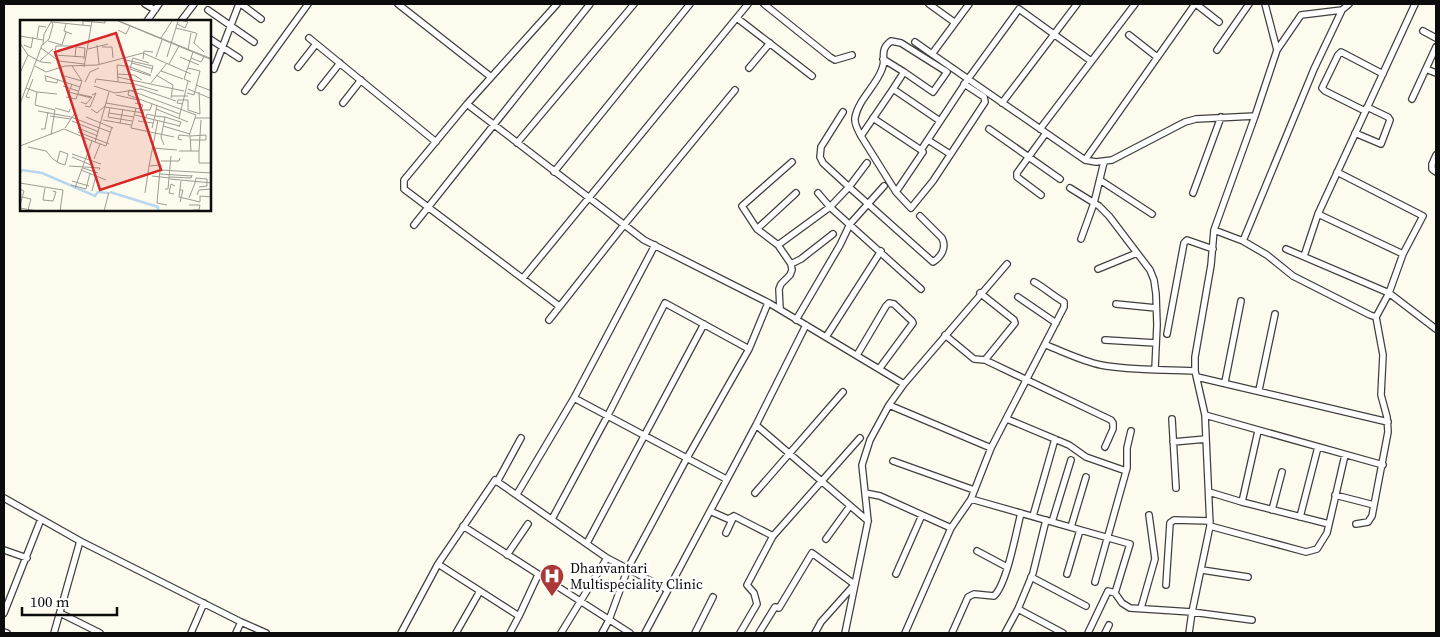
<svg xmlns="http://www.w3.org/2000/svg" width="1440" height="637" font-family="'Source Serif 4',serif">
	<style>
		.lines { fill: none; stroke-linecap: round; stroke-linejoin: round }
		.street-casing { stroke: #3f3f3f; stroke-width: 8 }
		.street { stroke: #fff; stroke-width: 5.5 }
		.labels { text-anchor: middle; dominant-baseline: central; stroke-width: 5; stroke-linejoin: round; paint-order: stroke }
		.poi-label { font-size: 14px; fill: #0c0c0c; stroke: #fff; text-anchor: start }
		.inset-river { fill: none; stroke: #b8d6ee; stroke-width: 2.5 }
		.inset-road { fill: none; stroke: #9d9b93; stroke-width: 1 }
		.view { fill: #d62828; fill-opacity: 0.15; stroke: #d62828; stroke-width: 2.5 }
		.inset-edge { fill: none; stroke: #0c0c0c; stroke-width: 2.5 }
	</style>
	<rect width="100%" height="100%" fill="#fdfbed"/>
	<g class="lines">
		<defs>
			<path id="street" d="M145 4 155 10
				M241 4 261 19
				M398 4 491 77
				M557 4 467 104 644 240 769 303 904 384
				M764 4 830 57 835 60 852 55
				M929 4 954 22
				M969 4 932 54 1085 160 1096 162 1112 160 1185 122 1196 119 1255 116
				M1196 4 1219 22
				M208 10 254 42
				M737 18 812 76
				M147 21 159 4
				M181 21 194 4
				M1423 31 1436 38
				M1129 35 1157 57
				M309 38 436 142
				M210 39 239 58
				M915 42 932 54
				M1217 50 1249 4
				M1277 50 1301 15 1342 10
				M883 59 904 72 893 89 940 121
				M210 66 214 69 239 4
				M298 67 316 44
				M749 68 770 43
				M1426 69 1436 73
				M321 87 340 63
				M893 89 861 136 896 192 911 208 933 181 985 102 984 97 964 84
				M245 91 308 4
				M1412 99 1436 47
				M343 103 361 80
				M1002 103 1077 4
				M467 104 404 180V189L559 306
				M1365 111 1325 91 1322 88 1338 55 1341 52 1383 74
				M843 112 821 147 820 157 823 163 849 187 933 262C941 257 947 248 942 238L920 216
				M873 118 921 150
				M989 129 1060 179
				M1040 129 1135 4
				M1355 133 1381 144 1390 120 1388 117 1367 107
				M861 136C858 130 854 124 855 118 858 100 876 86 882 69 887 58 878 51 891 41L901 43 947 72 933 92 904 72
				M928 140 950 154
				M517 143 634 4
				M1436 155 1432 164V169L1436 172
				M1085 160 1195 4
				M554 172 690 4
				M1100 180 1152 214
				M1070 188 1099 206 1109 216 1150 270 1154 280 1156 294 1157 325 1155 369
				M896 192 923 152 921 150 968 79 1019 9 1091 61
				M818 193 830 207 921 289
				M1193 193 1221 117
				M1041 195 1017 177V173L1046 133
				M1318 214 1403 254
				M414 225 590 4
				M757 229 796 193
				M1214 230 1243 241 1267 255 1293 276 1370 315 1376 317 1389 293 1436 329
				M1081 239 1094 203 1104 162
				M1243 241 1314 69 1342 10 1349 4
				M778 245 830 207 849 187 867 163
				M1286 249 1389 293 1403 254 1423 216 1337 172
				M1304 256 1318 214 1415 4
				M791 264 801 259 833 234
				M1098 269 1137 253
				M523 278 748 4
				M1018 297 1056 323
				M1116 304 1156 308
				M780 309 779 289 781 284 790 275 792 270 791 264 778 245 757 229 742 206 792 162
				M549 320 624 225 735 90
				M796 320 840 245 850 224 884 186
				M1167 334 1184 243 1187 240 1213 249
				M945 335 974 359 985 360 1015 323 1014 320 980 293
				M826 337 881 251
				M1105 340 1156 343
				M1046 345C1064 352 1082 361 1101 365 1132 371 1164 369 1195 371
				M857 355 886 306 889 303 894 304 912 321 913 323 879 369
				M985 360 1111 420 1113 423V429L1105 447
				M1197 377 1388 422
				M1225 382 1241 301
				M1259 390 1275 314
				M574 398 655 245
				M889 405 991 448
				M1205 415 1383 465
				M1007 419 1069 445 1086 457 1126 471
				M1172 419 1176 488
				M756 425 868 521
				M1173 442 1206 439
				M893 461 974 490
				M497 482 521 438
				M1209 492 1242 502 1329 524
				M755 493 843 392
				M865 493 880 496 951 528
				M517 494 574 398 726 479
				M1335 495 1374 505
				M4 498 80 541
				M971 499 1130 544 1115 593 1108 591 1088 633
				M1242 502 1258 431
				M1272 510 1282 472
				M710 511 728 519 734 516 773 536
				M1033 516 1055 439
				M1300 517 1318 447
				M552 519 607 417 665 303 749 349
				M1052 522 1071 460
				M1356 524 1368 522 1372 516 1388 432 1387 417 1381 395 1383 355 1376 317
				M463 526 630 633
				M1210 526 1306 552 1317 549 1327 533 1345 455
				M1071 527 1086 477
				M726 533 734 516
				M826 539 850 506
				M587 543 704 324
				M4 550 27 558
				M977 551 1007 567
				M507 555 528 524
				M438 564 519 616
				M1202 570 1248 577
				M896 574 922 515
				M1067 574 1080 530
				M1031 577 1086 606
				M1095 582 1127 468V448L1131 431
				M1166 585 1170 523 1174 520 1210 521
				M1115 593 1122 603 1130 608 1192 612 1252 620
				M1141 608 1155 559 1149 515
				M1018 609 1063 633
				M4 613 41 519
				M60 613 100 633
				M4 632 7 633
				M54 633 80 541 241 622 266 633
				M191 633 204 603
				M236 633 241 622
				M401 633 438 564 495 480 607 558 668 590
				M456 633 480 591
				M510 633 519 616 538 575
				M561 633 607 558
				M602 633 609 620 628 568 687 458 749 349 768 303
				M645 633 756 425 806 325
				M695 633 713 597
				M740 633 757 604 754 593 747 585 773 536 860 438
				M759 633 775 607 779 608 812 553 854 584
				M815 633 821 622 855 584
				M845 633 868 521 862 465 870 440 889 405 904 384 1007 264
				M905 633 951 528 971 499 991 448 1064 307V302C1053 296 1045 288 1034 282
				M952 633 968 597 974 594 994 596C1007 584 1016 532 1021 513
				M1005 633 1018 609 1033 573 1046 520
				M1105 633 1109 625
				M1189 633 1192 612 1210 526 1205 415 1195 371V357L1211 265 1214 230 1255 116 1277 50 1265 4"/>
		</defs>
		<use href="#street" class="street-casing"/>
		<use href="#street" class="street"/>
	</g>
	<defs>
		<symbol id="hospital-pin" viewBox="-11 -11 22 30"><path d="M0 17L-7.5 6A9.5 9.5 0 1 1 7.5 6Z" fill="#aa3836" stroke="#fff"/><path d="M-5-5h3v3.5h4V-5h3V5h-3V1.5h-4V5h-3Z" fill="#fff"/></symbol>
	</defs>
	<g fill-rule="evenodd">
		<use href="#hospital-pin" x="538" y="562" width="28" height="38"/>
	</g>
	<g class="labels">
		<g class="poi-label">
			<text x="570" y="568">Dhanvantari<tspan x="570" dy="16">Multispeciality Clinic</tspan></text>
		</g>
	</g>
	<g transform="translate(20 20)">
		<rect width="191" height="191" fill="#fdfbed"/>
		<path class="inset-river" d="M0 153 2 150 22 153 75 176 78 172 88 173M90 172 138 187V191"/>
		<path class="inset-road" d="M98 1 192 40M99 1 192 39M32 2 71 6M46 4 44 11 52 14M157 4 165 8 168 2 163 1M63 5V1L85 3V1M156 8 176 13M98 10 106 14 110 6M177 13 174 23 184 32M0 16 23 20M17 18 19 6 26 7M141 18 152 1M28 21 42 25 46 12M0 23 8 35 21 42 31 43M4 25 11 28 13 17M23 25 24 14 31 2M77 25 79 44M82 27H92L93 38M21 28 39 41 64 44M68 29 88 24M168 30 171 13M35 33 36 26H52M34 35 64 37M55 37 56 27 65 28 64 39M136 37 142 20M147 37 158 1M160 37 179 45M171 38 181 42 184 37M123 39 124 31 133 32M106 40 133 46 131 53M20 41 33 29M112 43 133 49M129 43 113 38 110 49 131 56M149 44 159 26M105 45 131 55M15 46 26 52 45 46 77 45 123 33 171 54M64 47 72 1M141 51 163 59M0 53 8 35M97 54 114 55 122 60M25 55 26 61 37 63 38 59M41 55 62 61M136 55 153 65 151 78M26 56 60 67M97 57 164 71M65 62 70 52 79 48M98 62 97 45 106 46M171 62 164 59 173 32M75 63 76 59 114 64 138 71M131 63 147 43M52 64 49 72 71 78M176 65 192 71M43 66 58 71M74 66 95 73 121 69 156 81M6 68 17 72 15 85 35 90 31 115M168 69 192 79M109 70 176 95 175 98H192M109 70 108 75 160 94M17 72 37 74M179 72 180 94M167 73 174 75 180 51 168 48M58 74 72 77 66 84 61 82M96 75 118 80M152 76H168M46 77 56 79 62 61 52 46M10 78 6 77 13 59M86 83 121 89 123 85 115 83M0 84 22 25 29 19 33 5 31 1M163 84 157 83 158 80H168V90L180 94M137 85 135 96 145 97 141 117 144 125M65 86 70 87 76 73 72 75M85 87 124 93M35 88 49 92 50 89M90 88 88 97 112 101M116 88 111 108 154 117M71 89 77 93 85 86M103 89 100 103 111 105M136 89 168 102M121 90H130L132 84M18 91 51 97 90 112M89 93 114 97M115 95 160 106M30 96 51 99M66 97 93 108M126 97 127 94 135 96 132 108M145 97 161 102 159 107M159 98 168 61M83 100 100 103M138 100 129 146 141 145 140 150 192 153M52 101 79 112M118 101 133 103M143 106 170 114M45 108 55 93M58 108 78 116M21 109H25L28 92M58 112 89 124M162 120 158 119 159 115 169 116 175 98M170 120H186V115L170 116 171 131M75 122 86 126 92 107M0 126 44 109 75 122 89 72M8 127 26 131 33 139 39 143 45 145 48 134 40 131 37 142M132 128 157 130M159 131H179L181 100M179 131V143H190M52 134 81 144M52 137 71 145M74 139 80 124M141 141H159L160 138M49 146 80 148 79 150M63 148 78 153M61 150 86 160M140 150 137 183 147 185M140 154 172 156M132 156 150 158M150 157 171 158 172 155M150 159 192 163M52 161 69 166M161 161 159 177 180 182M0 163 43 170M175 163 176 158 187 159V166L179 167M51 165 66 169 70 153M25 168 23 180 33 181 36 172 33 171M55 168 72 121M0 169 4 171 0 185M145 169H148L151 136M160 170H163L160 182M72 171 76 155M125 173 129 146M154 174 149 173 151 164 155 166M177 175 179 170 191 169M2 177 11 179 8 190M169 178 175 163M180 182V176L192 177M169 185H180L179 190H173M0 188 17 191M40 191 43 170M84 191 89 172"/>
		<path class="view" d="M96 13 141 150 80 170 35 32Z"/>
		<rect width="191" height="191" class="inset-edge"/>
	</g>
	<rect width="1440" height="637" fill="none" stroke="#0c0c0c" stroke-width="10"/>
	<path d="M22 607v8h95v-8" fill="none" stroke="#0c0c0c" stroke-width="2.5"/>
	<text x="30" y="607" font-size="15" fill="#0c0c0c" stroke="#ffffff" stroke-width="4" paint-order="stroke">100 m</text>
</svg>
